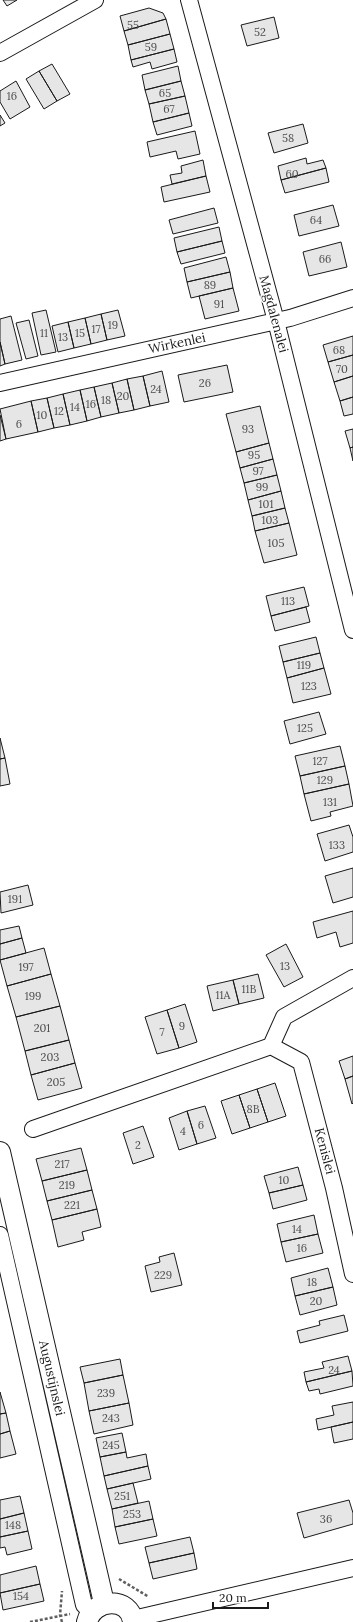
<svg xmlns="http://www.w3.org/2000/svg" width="353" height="1622" font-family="Lora,serif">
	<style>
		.building { fill: #e6e6e6; stroke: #1a1a1a }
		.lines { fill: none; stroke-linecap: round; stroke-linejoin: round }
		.minor-casing { stroke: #1a1a1a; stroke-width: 18 }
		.tertiary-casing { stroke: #1a1a1a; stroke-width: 22 }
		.path { stroke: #5f5f5f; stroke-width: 2.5; stroke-dasharray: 3 2; stroke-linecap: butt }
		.minor { stroke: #fff; stroke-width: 16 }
		.tertiary { stroke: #fff; stroke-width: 20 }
		.labels { text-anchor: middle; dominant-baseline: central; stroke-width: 3; stroke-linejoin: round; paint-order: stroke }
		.number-label { font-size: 11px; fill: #4d4d4d }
		.street-label { font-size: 13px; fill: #1a1a1a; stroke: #fff }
	</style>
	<rect width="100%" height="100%" fill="#fff"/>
	<path class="building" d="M3 0H17L7 6Z
		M149 8 163 13 166 19 124 31 120 16Z
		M274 17 279 38 247 46 241 25Z
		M166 19 170 34 128 45 124 31Z
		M170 34 174 49 131 60 128 45Z
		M174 49 177 62 152 69 150 62 133 67 131 60Z
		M52 64 70 94 57 101 39 71Z
		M178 66 181 81 145 90 142 75Z
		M39 71 57 101 44 109 26 79Z
		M16 81 30 107 10 119 0 102V91Z
		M181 81 185 96 149 104 145 90Z
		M185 96 189 113 153 122 149 104Z
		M189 113 192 126 157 135 153 122Z
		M0 115 5 123 0 126Z
		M303 124 308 143 274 153 268 133Z
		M195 131 200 154 178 159 176 151 150 157 147 142Z
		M306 158 307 164 323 160 326 168 281 180 278 166Z
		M203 160 206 176 172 184 170 175 182 173 181 166Z
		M326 168 329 182 285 193 281 180Z
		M206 176 210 192 164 202 161 187Z
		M333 205 339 226 299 236 294 215Z
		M214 208 218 223 173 234 169 220Z
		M219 227 222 241 177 252 174 238Z
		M222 241 225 253 181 264 177 252Z
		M341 242 347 267 309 276 303 252Z
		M226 257 230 272 187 282 184 268Z
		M230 272 233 288 191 298 187 282Z
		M233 288 239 311 205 319 199 296Z
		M46 310 56 352 41 355 32 313Z
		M118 310 125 336 107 340 101 314Z
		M101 314 107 340 91 344 85 318Z
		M11 316 22 360 5 364 0 342V319Z
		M85 318 91 344 74 348 68 322Z
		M29 320 38 356 26 359 16 323Z
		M68 322 74 348 58 352 52 326Z
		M353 336V355L328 362 323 345Z
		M0 342 5 364 0 366Z
		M353 355V376L334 382 328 362Z
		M227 365 233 392 184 402 178 375Z
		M162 371 169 402 150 406 143 376Z
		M143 376 150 406 134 410 127 379Z
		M353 376V397L340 401 334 382Z
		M127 379 134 410 119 413 112 383Z
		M112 383 119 413 101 417 94 387Z
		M94 387 101 417 87 421 80 390Z
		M80 390 87 421 70 425 63 394Z
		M63 394 70 425 54 428 47 398Z
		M353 397V414L344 416 340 401Z
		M47 398 54 428 38 432 31 401Z
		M31 401 38 432 6 439 0 409Z
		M260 406 269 443 236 452 226 414Z
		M0 415 6 439 0 441Z
		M353 429V447L350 448 345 431Z
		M269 443 273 459 240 468 236 452Z
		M353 447V461L350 448Z
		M273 459 277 475 244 483 240 468Z
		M277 475 281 491 248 500 244 483Z
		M281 491 285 508 252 516 248 500Z
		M285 508 289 523 255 531 252 516Z
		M289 523 297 555 264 563 255 531Z
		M304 587 309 606 271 616 266 596Z
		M306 607 310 622 275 631 271 616Z
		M316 637 320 653 283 662 279 646Z
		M320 653 324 668 287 678 283 662Z
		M324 668 331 694 293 703 287 678Z
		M319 712 326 734 290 744 284 721Z
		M0 738 5 758 0 759Z
		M340 746 345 766 300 776 295 756Z
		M5 758 10 784 0 786V759Z
		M345 766 349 784 304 794 300 776Z
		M349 784 353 806 330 812 331 816 311 821 304 794Z
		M349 825 353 837V852L325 861 317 834Z
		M353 868V897L333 903 325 876Z
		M28 885 33 905 1 913 0 892Z
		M353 911V943L340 947 336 932 317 938 313 922Z
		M19 926 22 938 0 944V930Z
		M22 938 26 953 0 960V944Z
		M286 944 303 977 284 987 266 955Z
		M44 948 51 974 7 986 0 960Z
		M51 974 60 1006 16 1017 7 986Z
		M258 974 264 998 239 1004 233 980Z
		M233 980 239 1004 213 1011 207 986Z
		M185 1004 197 1042 179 1048 167 1010Z
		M60 1006 69 1040 25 1051 16 1017Z
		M167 1010 179 1048 157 1054 145 1017Z
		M69 1040 75 1063 31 1075 25 1051Z
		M353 1056V1076L345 1079 339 1061Z
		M75 1063 82 1088 38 1100 31 1075Z
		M353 1076V1103L352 1104 345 1079Z
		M275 1083 286 1116 268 1122 257 1089Z
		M257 1089 268 1122 250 1128 239 1095Z
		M239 1095 250 1128 232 1134 221 1101Z
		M205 1106 216 1138 197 1144 187 1111Z
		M187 1111 197 1144 179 1150 169 1118Z
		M143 1126 154 1157 133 1164 123 1133Z
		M81 1148 87 1170 42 1181 36 1159Z
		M298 1167 303 1185 269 1193 264 1176Z
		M87 1170 92 1190 47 1201 42 1181Z
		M303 1185 307 1200 273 1209 269 1193Z
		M92 1190 97 1209 52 1220 47 1201Z
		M97 1209 101 1227 82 1232 84 1240 58 1247 52 1220Z
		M314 1215 318 1234 281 1242 277 1224Z
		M318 1234 323 1253 286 1262 281 1242Z
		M174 1253 182 1285 151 1292 145 1266 160 1262 159 1257Z
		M328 1268 333 1287 295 1296 291 1278Z
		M333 1287 337 1305 300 1315 295 1296Z
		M344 1315 348 1331 300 1343 297 1331 320 1325 319 1321Z
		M348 1356 352 1371 306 1382 304 1372 324 1368 322 1362Z
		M120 1359 123 1375 84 1383 80 1367Z
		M352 1371 353 1386 320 1394 319 1389 309 1391 306 1382Z
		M123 1375 129 1403 89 1411 84 1383Z
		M0 1392 6 1413 0 1414Z
		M353 1402V1422L318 1430 316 1419 334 1415 332 1406Z
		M129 1403 133 1425 94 1434 89 1411Z
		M6 1413 10 1431 0 1434V1414Z
		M353 1422V1439L334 1443 331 1427Z
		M10 1431 16 1454 0 1458V1434Z
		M122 1433 126 1452 100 1457 96 1438Z
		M126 1452 127 1458 146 1454 148 1466 104 1476 100 1457Z
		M148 1466 151 1479 107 1489 104 1476Z
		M133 1483 138 1503 112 1509 107 1489Z
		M20 1496 24 1513 0 1519V1500Z
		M349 1500 353 1513V1524L304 1538 297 1513Z
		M149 1501 153 1519 115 1527 112 1509Z
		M24 1513 28 1531 0 1537V1519Z
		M153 1519 157 1536 119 1544 115 1527Z
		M28 1531 32 1549 7 1555 5 1547 0 1548V1537Z
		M190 1537 194 1553 149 1563 145 1547Z
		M194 1553 197 1569 153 1579 149 1563Z
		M36 1566 40 1584 0 1593V1575Z
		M40 1584 44 1601 3 1610 0 1593Z"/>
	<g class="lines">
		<defs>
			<path id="minor" d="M189 0 276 321 353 630
				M0 53 95 0
				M0 383 290 318 353 298
				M271 1046 301 1062 334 1188 353 1274
				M33 1129 271 1046 284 1017 353 978
				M0 1235 84 1605 92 1611
				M133 1619 353 1568"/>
			<path id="tertiary" d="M0 1152 104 1603
				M87 1622C93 1598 130 1596 133 1622"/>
		</defs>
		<use href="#minor" class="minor-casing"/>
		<use href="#tertiary" class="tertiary-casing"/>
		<path class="path" d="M119 1579 149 1597
			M30 1622 70 1614
			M62 1622 60 1615 62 1591"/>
		<use href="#minor" class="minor"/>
		<use href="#tertiary" class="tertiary"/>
	</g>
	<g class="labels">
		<g class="number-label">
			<text x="133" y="25">55</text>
			<text x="260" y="32">52</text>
			<text x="151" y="47">59</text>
			<text x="165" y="93">65</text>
			<text x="12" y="96">16</text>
			<text x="169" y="109">67</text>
			<text x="288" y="138">58</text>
			<text x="292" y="174">60</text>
			<text x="316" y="220">64</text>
			<text x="325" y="259">66</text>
			<text x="210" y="285">89</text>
			<text x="219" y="304">91</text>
			<text x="113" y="325">19</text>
			<text x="96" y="329">17</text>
			<text x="44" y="333">11</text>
			<text x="80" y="333">15</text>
			<text x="63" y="337">13</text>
			<text x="339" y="350">68</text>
			<text x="342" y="369">70</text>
			<text x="205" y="383">26</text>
			<text x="156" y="389">24</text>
			<text x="123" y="396">20</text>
			<text x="106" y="400">18</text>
			<text x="91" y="404">16</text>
			<text x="75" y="407">14</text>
			<text x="59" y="411">12</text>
			<text x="42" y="415">10</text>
			<text x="19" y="424">6</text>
			<text x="248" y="429">93</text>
			<text x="254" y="455">95</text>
			<text x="258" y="471">97</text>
			<text x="262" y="487">99</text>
			<text x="266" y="504">101</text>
			<text x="270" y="520">103</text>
			<text x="276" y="543">105</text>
			<text x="288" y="601">113</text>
			<text x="304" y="665">119</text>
			<text x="309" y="686">123</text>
			<text x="305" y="728">125</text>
			<text x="320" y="761">127</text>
			<text x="325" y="780">129</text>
			<text x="330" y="802">131</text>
			<text x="337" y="845">133</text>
			<text x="15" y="899">191</text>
			<text x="285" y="966">13</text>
			<text x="26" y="967">197</text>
			<text x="249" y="989">11B</text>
			<text x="223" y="995">11A</text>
			<text x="33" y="996">199</text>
			<text x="182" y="1026">9</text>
			<text x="42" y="1028">201</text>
			<text x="162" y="1032">7</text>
			<text x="50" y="1057">203</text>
			<text x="56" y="1082">205</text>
			<text x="253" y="1109">8B</text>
			<text x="201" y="1125">6</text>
			<text x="183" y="1131">4</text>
			<text x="138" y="1145">2</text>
			<text x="62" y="1164">217</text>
			<text x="284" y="1180">10</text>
			<text x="67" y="1185">219</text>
			<text x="72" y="1205">221</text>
			<text x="297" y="1229">14</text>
			<text x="302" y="1248">16</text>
			<text x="163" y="1275">229</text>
			<text x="312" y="1282">18</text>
			<text x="316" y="1301">20</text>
			<text x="334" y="1370">24</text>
			<text x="106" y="1393">239</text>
			<text x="111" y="1418">243</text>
			<text x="111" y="1445">245</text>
			<text x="122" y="1496">251</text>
			<text x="132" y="1514">253</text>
			<text x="326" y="1519">36</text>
			<text x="13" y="1525">148</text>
			<text x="21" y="1596">154</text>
		</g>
		<g class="street-label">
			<text transform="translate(274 314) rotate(75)">Magdalenalei</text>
			<text transform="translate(177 343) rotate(-12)">Wirkenlei</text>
			<text transform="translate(325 1151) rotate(75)">Kenislei</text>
			<text transform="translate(52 1378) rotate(77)">Augustijnslei</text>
		</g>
	</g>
	<path d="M213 1602v6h55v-6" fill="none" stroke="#1a1a1a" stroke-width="2"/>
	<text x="219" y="1602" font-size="12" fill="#1a1a1a" stroke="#ffffff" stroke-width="3" paint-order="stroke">20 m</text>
</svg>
